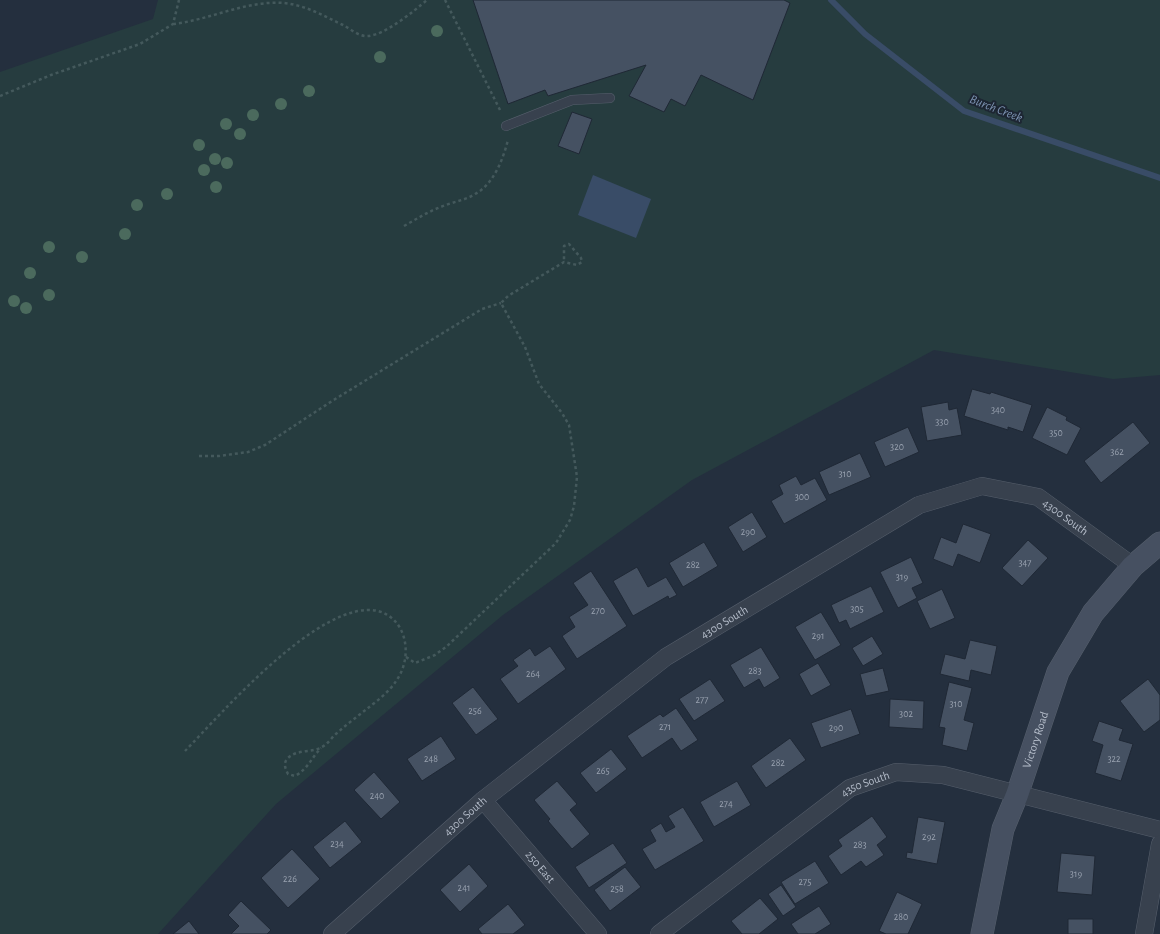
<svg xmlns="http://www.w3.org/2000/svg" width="1160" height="934" font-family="'Alegreya Sans',sans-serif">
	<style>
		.green { fill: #263c3f }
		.water { fill: #394c67 }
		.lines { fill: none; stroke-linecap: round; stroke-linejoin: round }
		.stream { stroke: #394c67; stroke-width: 6 }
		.building { fill: #455162; stroke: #1f2835 }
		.lane-casing { stroke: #565f6c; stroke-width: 10 }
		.street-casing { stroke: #565f6c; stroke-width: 18 }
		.secondary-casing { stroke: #565f6c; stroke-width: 23 }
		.path { stroke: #44595c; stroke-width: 2.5; stroke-dasharray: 3 3; stroke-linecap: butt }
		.lane { stroke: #38414e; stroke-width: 9 }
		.street { stroke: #38414e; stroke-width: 17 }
		.secondary { stroke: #465061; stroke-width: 22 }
		.tree { fill: #4b6a5d }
		.labels { text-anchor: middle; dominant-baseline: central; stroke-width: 4; stroke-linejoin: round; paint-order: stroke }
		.number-label { font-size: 10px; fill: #98a1af }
		.street-label { font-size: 12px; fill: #b4bcc9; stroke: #1d2633 }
		.water-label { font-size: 13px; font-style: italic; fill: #7c92b1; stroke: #1d2633 }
	</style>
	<rect width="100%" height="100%" fill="#242f3e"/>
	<path class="green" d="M158 0H1160V375L1113 379 934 350 692 480 503 615 276 804 158 934H0V72L153 19Z"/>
	<path class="water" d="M593 175 651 199 636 238 578 215Z"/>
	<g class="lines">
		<path class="stream" d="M831 0 865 34 964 111 1160 178"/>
	</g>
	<path class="building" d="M473 0H784L790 3 753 100 701 75 685 106 671 99 664 112 629 96 646 65 548 96 545 90 508 104Z
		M572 112 592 119 579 154 558 146Z
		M972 389 990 394 991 392 1032 405 1023 432 1008 427V430L964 416Z
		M948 402 949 410 957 408 962 435 927 441 921 407Z
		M1047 407 1067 417 1066 420 1081 428 1067 455 1032 438Z
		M1133 422 1150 443 1101 483 1084 461Z
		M908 427 919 452 885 467 874 442Z
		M860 453 871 477 829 495 819 472Z
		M796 476 801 485 815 478 827 500 784 524 771 501 783 494 779 485Z
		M752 512 767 537 743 552 728 527Z
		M963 524 991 534 980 563 958 554 953 567 933 559 941 537 956 543Z
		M1028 540 1048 558 1022 586 1002 568Z
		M704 542 718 566 683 587 669 563Z
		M911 557 923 583 912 588 917 598 898 608 880 572Z
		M637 567 648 587 666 577 677 595 669 599 668 596 633 616 613 581Z
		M591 571 627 626 577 659 562 636 575 627 569 617 588 605 573 583Z
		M871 586 884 612 850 629 846 620 839 623 831 605Z
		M942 589 955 618 930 629 917 601Z
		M821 612 841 645 815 660 795 627Z
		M872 636 883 654 863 666 852 648Z
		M970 640 997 646 991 675 971 670 969 681 940 674 945 654 965 659Z
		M550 646 566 669 518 704 500 679 518 666 513 660 530 648 535 656Z
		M761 647 780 678 764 688 759 679 744 688 730 665Z
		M818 663 831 685 811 696 799 674Z
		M883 668 889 691 866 696 860 674Z
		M710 679 725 701 694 721 679 699Z
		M1148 679 1160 695V720L1144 732 1120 701Z
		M949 682 972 688 964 720 974 723 967 751 942 745 945 728 939 727Z
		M473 687 498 719 476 735 452 703Z
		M890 699 924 701 923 729 889 727Z
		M676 708 698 740 681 751 672 738 642 758 627 736 660 714 663 717Z
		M851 709 860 734 821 748 811 723Z
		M1099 721 1123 729 1119 740 1133 744 1121 781 1095 773 1103 745 1092 741Z
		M441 736 456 759 422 781 407 759Z
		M790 738 806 760 766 788 751 766Z
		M611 749 627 769 596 793 580 773Z
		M374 772 400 802 381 819 354 790Z
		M557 781 577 804 570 810 590 834 572 849 548 821 550 819 534 800Z
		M737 781 751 805 714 827 700 802Z
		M683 807 704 841 655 870 642 849 656 841 650 830 661 823 666 832 675 827 668 816Z
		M872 816 887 837 877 845 884 855 866 867 861 861 841 875 828 856 842 846 838 840Z
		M918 817 945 822 937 864 906 858 907 852 912 853Z
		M345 821 362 842 330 868 313 847Z
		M613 843 627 863 589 888 575 867Z
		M292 849 320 879 288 908 261 878Z
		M1061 853 1095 856 1092 895 1057 892Z
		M815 861 829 883 795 904 781 882Z
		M469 864 488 886 460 912 440 890Z
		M625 867 641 887 610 911 594 890Z
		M781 885 796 907 783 916 768 894Z
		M897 892 922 904 908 934H886L879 931Z
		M760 898 778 919 759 934H742L731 921Z
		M241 901 271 930 267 934H231L239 926 228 915Z
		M508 904 525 925 513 934H482L478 929Z
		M819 906 831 924 815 934H798L791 924Z
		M1068 919H1093V934H1068Z
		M189 921 199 934H173Z"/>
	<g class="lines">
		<defs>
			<path id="lane" d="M506 126 572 100 610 98"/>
			<g id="street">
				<path id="s1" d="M483 800 598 934"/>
				<path id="s2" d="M332 934 483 800 666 657 919 505 982 486 1038 497 1133 566"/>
				<path id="s3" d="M659 934 850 788 896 772 943 775 1160 830"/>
				<path d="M1144 934 1160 844"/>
			</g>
			<g id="secondary">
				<path id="s4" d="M982 934 1003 829 1017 795 1058 672 1093 613 1133 566 1160 543"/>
			</g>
		</defs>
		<use href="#lane" class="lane-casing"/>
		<use href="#street" class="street-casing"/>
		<use href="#secondary" class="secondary-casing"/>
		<path class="path" d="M445 0 501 112
			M173 24C210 20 246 0 284 3 305 5 324 16 343 25 351 29 359 37 368 36 385 35 414 11 427 0
			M0 96 51 75 140 44 173 24 179 0
			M404 226C418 218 431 210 446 205 456 201 466 200 475 194 494 184 503 159 508 140
			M199 456H219L248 452 265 445 332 401 482 309 501 303
			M406 657 415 663 435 655 446 647 556 543 570 520 574 506 577 477 569 425 562 413 539 384 525 347 501 303 508 296 564 262 577 265 582 262 581 258 569 244 564 246V262
			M185 751C222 713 321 598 378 611 408 619 413 658 396 681 390 691 377 701 368 708 358 716 347 724 337 733 332 737 328 744 322 747 312 753 297 749 288 758 283 763 285 768 288 774L295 776C308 769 312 757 321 748"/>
		<use href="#lane" class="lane"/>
		<use href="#street" class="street"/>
		<use href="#secondary" class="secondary"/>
	</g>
	<g class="tree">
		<circle cx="437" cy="31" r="6"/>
		<circle cx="380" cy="57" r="6"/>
		<circle cx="309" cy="91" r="6"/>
		<circle cx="281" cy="104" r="6"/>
		<circle cx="253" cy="115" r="6"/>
		<circle cx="226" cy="124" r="6"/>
		<circle cx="240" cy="134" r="6"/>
		<circle cx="199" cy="145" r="6"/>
		<circle cx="215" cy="159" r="6"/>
		<circle cx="227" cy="163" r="6"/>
		<circle cx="204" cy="170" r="6"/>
		<circle cx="216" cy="187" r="6"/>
		<circle cx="167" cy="194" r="6"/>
		<circle cx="137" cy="205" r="6"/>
		<circle cx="125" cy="234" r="6"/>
		<circle cx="49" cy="247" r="6"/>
		<circle cx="82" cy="257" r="6"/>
		<circle cx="30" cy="273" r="6"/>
		<circle cx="49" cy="295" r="6"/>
		<circle cx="14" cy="301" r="6"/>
		<circle cx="26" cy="308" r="6"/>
	</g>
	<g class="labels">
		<g class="number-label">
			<text x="998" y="410">340</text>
			<text x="942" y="422">330</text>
			<text x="1056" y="433">350</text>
			<text x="897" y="447">320</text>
			<text x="1117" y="452">362</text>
			<text x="845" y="474">310</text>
			<text x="802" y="497">300</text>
			<text x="748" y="532">290</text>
			<text x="1025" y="563">347</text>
			<text x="693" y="565">282</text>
			<text x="902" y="577">319</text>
			<text x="857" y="609">305</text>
			<text x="598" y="611">270</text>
			<text x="818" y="636">291</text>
			<text x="755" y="671">283</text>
			<text x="533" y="674">264</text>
			<text x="702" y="700">277</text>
			<text x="956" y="704">310</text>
			<text x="475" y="711">256</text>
			<text x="906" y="714">302</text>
			<text x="665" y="727">271</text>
			<text x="836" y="728">290</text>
			<text x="431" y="759">248</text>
			<text x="1114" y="759">322</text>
			<text x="778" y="763">282</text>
			<text x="603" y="771">265</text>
			<text x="377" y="796">240</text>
			<text x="726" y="804">274</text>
			<text x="929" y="837">292</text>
			<text x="337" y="844">234</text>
			<text x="860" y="845">283</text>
			<text x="1076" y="874">319</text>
			<text x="290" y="879">226</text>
			<text x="805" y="882">275</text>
			<text x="464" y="888">241</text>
			<text x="617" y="889">258</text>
			<text x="901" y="917">280</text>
		</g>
		<g class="street-label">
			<text stroke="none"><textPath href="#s2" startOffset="886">4300 South</textPath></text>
			<text stroke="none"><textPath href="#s2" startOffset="502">4300 South</textPath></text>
			<text stroke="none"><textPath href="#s4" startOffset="202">Victory Road</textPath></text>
			<text stroke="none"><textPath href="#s3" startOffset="256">4350 South</textPath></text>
			<text stroke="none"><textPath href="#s2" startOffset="178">4300 South</textPath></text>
			<text stroke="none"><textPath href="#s1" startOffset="88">250 East</textPath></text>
		</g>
		<g class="water-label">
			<text transform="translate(996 109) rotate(21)">Burch Creek</text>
		</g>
	</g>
</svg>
